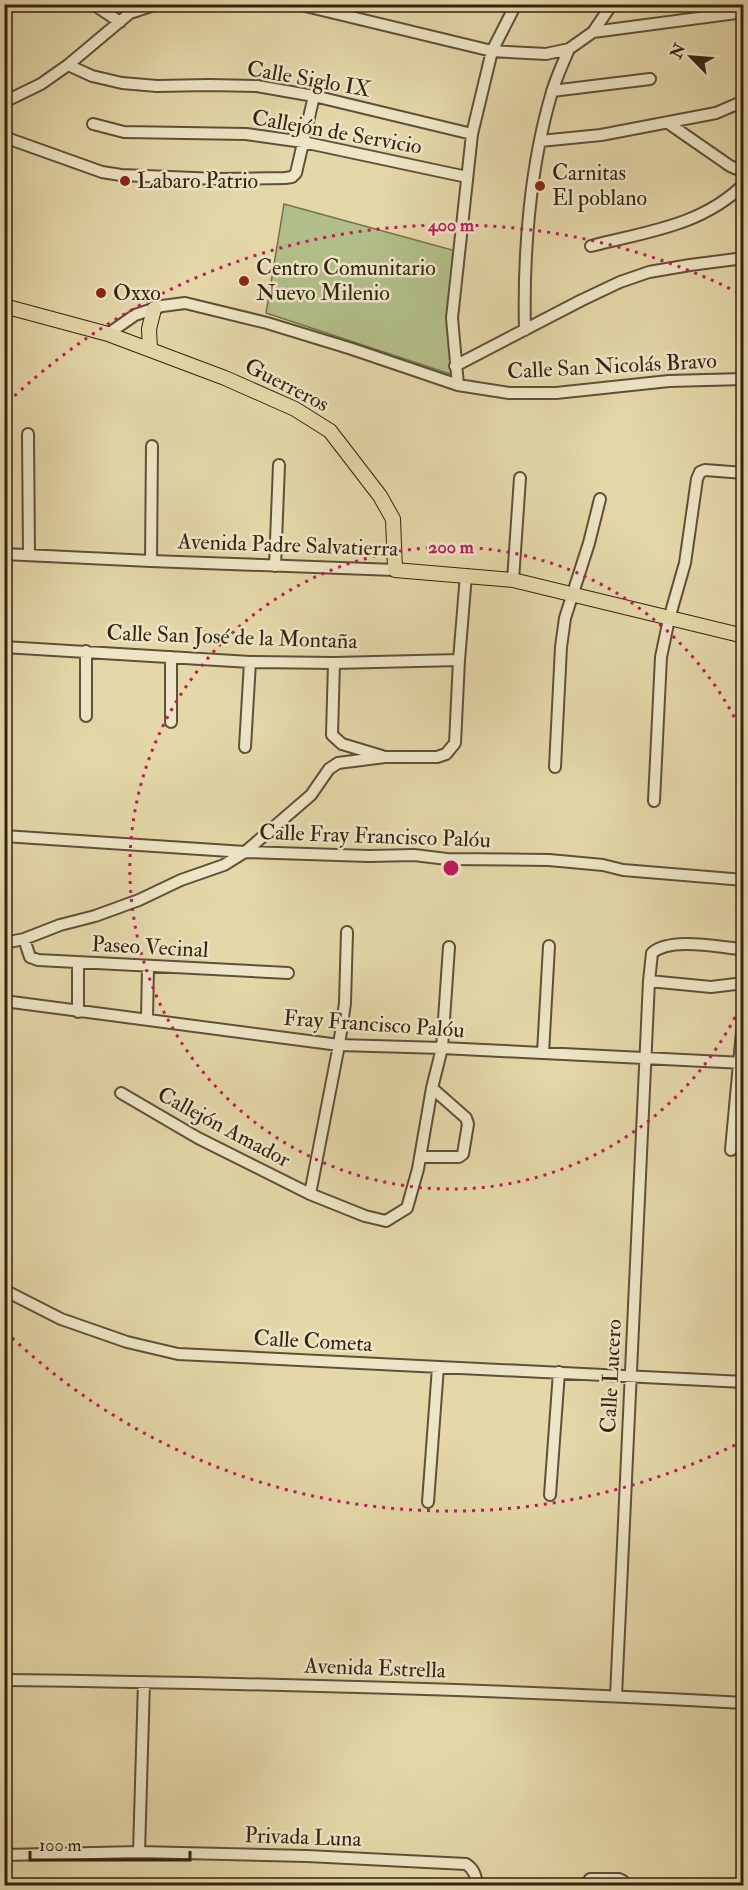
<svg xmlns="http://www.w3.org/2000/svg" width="748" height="1890" font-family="'IM FELL Double Pica',serif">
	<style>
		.park { fill: #b2be89; stroke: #73704d; stroke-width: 1.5 }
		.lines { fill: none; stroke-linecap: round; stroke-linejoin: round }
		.minor-casing { stroke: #605037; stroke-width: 14 }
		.major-casing { stroke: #342311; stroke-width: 16 }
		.minor { stroke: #ede5c6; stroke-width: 10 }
		.major { stroke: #e4d7a8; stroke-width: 14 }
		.ring { fill: none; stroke: #c2185b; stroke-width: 3; stroke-dasharray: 3 6 }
		.poi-dot { fill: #8f2418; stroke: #ede5c6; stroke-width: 2 }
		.labels { text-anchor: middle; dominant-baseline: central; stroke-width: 5; stroke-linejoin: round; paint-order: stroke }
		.street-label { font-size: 22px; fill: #342311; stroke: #ede5c6 }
		.poi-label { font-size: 22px; fill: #342311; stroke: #ede5c6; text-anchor: start }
		.centre { fill: #c2185b; stroke: #ede5c6; stroke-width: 3 }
		.ring-label { font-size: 18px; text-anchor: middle; font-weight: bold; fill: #c2185b; stroke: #ede5c6; stroke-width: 5; stroke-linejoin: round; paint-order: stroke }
	</style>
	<rect width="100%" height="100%" fill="#e4d7a8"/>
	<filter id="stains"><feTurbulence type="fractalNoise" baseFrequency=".00333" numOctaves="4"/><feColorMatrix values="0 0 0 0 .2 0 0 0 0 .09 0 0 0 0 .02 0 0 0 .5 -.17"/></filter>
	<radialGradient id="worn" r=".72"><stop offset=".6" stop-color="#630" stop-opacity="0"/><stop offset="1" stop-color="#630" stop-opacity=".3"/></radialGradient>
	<path class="park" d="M284 204 456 251 459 377 266 313Z"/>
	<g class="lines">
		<defs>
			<path id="minor" d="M93 4 120 22
				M297 4 492 51 546 54 569 49 593 32 612 4
				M593 32 744 12
				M68 65 92 76 122 83 157 86 209 85 257 86 314 96 472 134
				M552 91 650 79
				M4 102 41 84 68 65 130 13 157 4
				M668 123 730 166 744 172
				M93 124 124 132 246 134 303 142 467 177
				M4 137 102 172 121 175 218 179 285 178 292 177 296 173 314 96
				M540 141 601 135 716 113 744 101
				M591 246C645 232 702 226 744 184
				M525 330C523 254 530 165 552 92 556 78 563 63 569 49
				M108 334 135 315 162 306 185 303 267 323 352 349 458 385 509 393H556L669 381 744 379
				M455 366 582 300 620 282 649 272 690 265 744 258
				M458 385 452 318 472 134 492 51 516 4
				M28 434 29 555
				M4 554 151 561 395 570
				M151 561 152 446
				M275 566 279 465
				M513 580 520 478
				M4 647 250 662 334 663 459 660
				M171 657V722
				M334 663 332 735 342 744 382 756
				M86 716V651
				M245 747 250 662
				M555 767 561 647 565 618 589 543 600 499
				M654 801 661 657 669 619 685 563 697 479 700 472 705 470 744 473
				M4 836 245 852 369 856 414 855 447 859 549 860 603 865 623 870 744 880
				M24 939 30 957 38 960 288 973
				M4 943 24 939 60 925 95 916 139 900 181 880 224 865 245 852 311 795 329 769 338 763 385 757H437L446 754 455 743 459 660 466 575
				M649 981 711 987 744 983
				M4 1001 339 1045 442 1048 744 1063
				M78 1012V963
				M147 1019 148 967
				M543 1053 549 946
				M121 1093 198 1138 310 1194 365 1216 386 1221 407 1208 418 1169 432 1088 442 1048 449 947
				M731 1150 744 1010
				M421 1157H459L463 1154 468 1124 466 1118 432 1088
				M310 1194 339 1045 345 1003 347 932
				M4 1290 61 1319 127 1342 178 1354 744 1382
				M550 1495 559 1372
				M428 1502 438 1367
				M4 1680C251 1683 497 1689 744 1703
				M616 1696 649 981 652 953C671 937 717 947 741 949L744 951
				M139 1852 144 1682
				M4 1855 139 1852 307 1856 466 1864C474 1869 476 1876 477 1886
				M586 1886 590 1879H619L623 1881 625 1886"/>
			<path id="major" d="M4 306 108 334 225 378 295 409 330 431 380 496 393 519 395 570 513 580 744 636
				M150 349 149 329 154 309"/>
		</defs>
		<use href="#minor" class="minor-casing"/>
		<use href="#major" class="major-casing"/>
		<use href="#minor" class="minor"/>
		<use href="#major" class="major"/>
	</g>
	<g class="ring">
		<path d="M743 1001A321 321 0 1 1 743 735"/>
		<path d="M743 1441A643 643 0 0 1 8 1334M8 402A643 643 0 0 1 743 295"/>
	</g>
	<g class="poi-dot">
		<circle cx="125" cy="181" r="6"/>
		<circle cx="540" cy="186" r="6"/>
		<circle cx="244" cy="281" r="6"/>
		<circle cx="101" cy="293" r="6"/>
	</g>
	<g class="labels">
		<g class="street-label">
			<text transform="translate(309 79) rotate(10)">Calle Siglo IX</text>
			<text transform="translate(337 132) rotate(10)">Callejón de Servicio</text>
			<text transform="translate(612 366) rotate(-3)">Calle San Nicolás Bravo</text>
			<text transform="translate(287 385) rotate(27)">Guerreros</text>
			<text transform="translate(288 545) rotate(2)">Avenida Padre Salvatierra</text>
			<text transform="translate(232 637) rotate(2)">Calle San José de la Montaña</text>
			<text transform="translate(375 836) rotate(2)">Calle Fray Francisco Palóu</text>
			<text transform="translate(150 947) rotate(3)">Paseo Vecinal</text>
			<text transform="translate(374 1024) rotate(4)">Fray Francisco Palóu</text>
			<text transform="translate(224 1127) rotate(28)">Callejón Amador</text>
			<text transform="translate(313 1341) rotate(3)">Calle Cometa</text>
			<text transform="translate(611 1376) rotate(-87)">Calle Lucero</text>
			<text transform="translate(375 1668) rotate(2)">Avenida Estrella</text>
			<text transform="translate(303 1837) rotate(2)">Privada Luna</text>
		</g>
		<g class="poi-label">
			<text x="552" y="173">Carnitas<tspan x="552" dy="25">El poblano</tspan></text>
			<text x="137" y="181">Labaro Patrio</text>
			<text x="256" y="268">Centro Comunitario<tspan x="256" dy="25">Nuevo Milenio</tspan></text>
			<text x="113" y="293">Oxxo</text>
		</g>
	</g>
	<circle cx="451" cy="868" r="9" class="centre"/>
	<g class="ring-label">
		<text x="451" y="231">400 m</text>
		<text x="451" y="553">200 m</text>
	</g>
	<rect width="748" height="1890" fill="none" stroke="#e4d7a8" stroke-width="24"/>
	<rect x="6" y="6" width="736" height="1878" fill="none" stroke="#342311" stroke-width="3"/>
	<rect x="12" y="12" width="724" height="1866" fill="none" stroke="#342311" stroke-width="1.5"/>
	<g transform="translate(691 57) rotate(295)" stroke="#ede5c6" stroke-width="4.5" paint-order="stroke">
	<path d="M0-4.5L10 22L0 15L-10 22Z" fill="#342311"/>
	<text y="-9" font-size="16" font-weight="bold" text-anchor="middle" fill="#342311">N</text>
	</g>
	<path d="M30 1851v9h160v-9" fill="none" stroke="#342311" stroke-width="3"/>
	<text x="39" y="1851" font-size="18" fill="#342311" stroke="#ede5c6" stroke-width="4.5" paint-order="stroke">100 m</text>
	<rect width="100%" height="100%" filter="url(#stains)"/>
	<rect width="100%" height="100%" fill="url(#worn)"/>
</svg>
